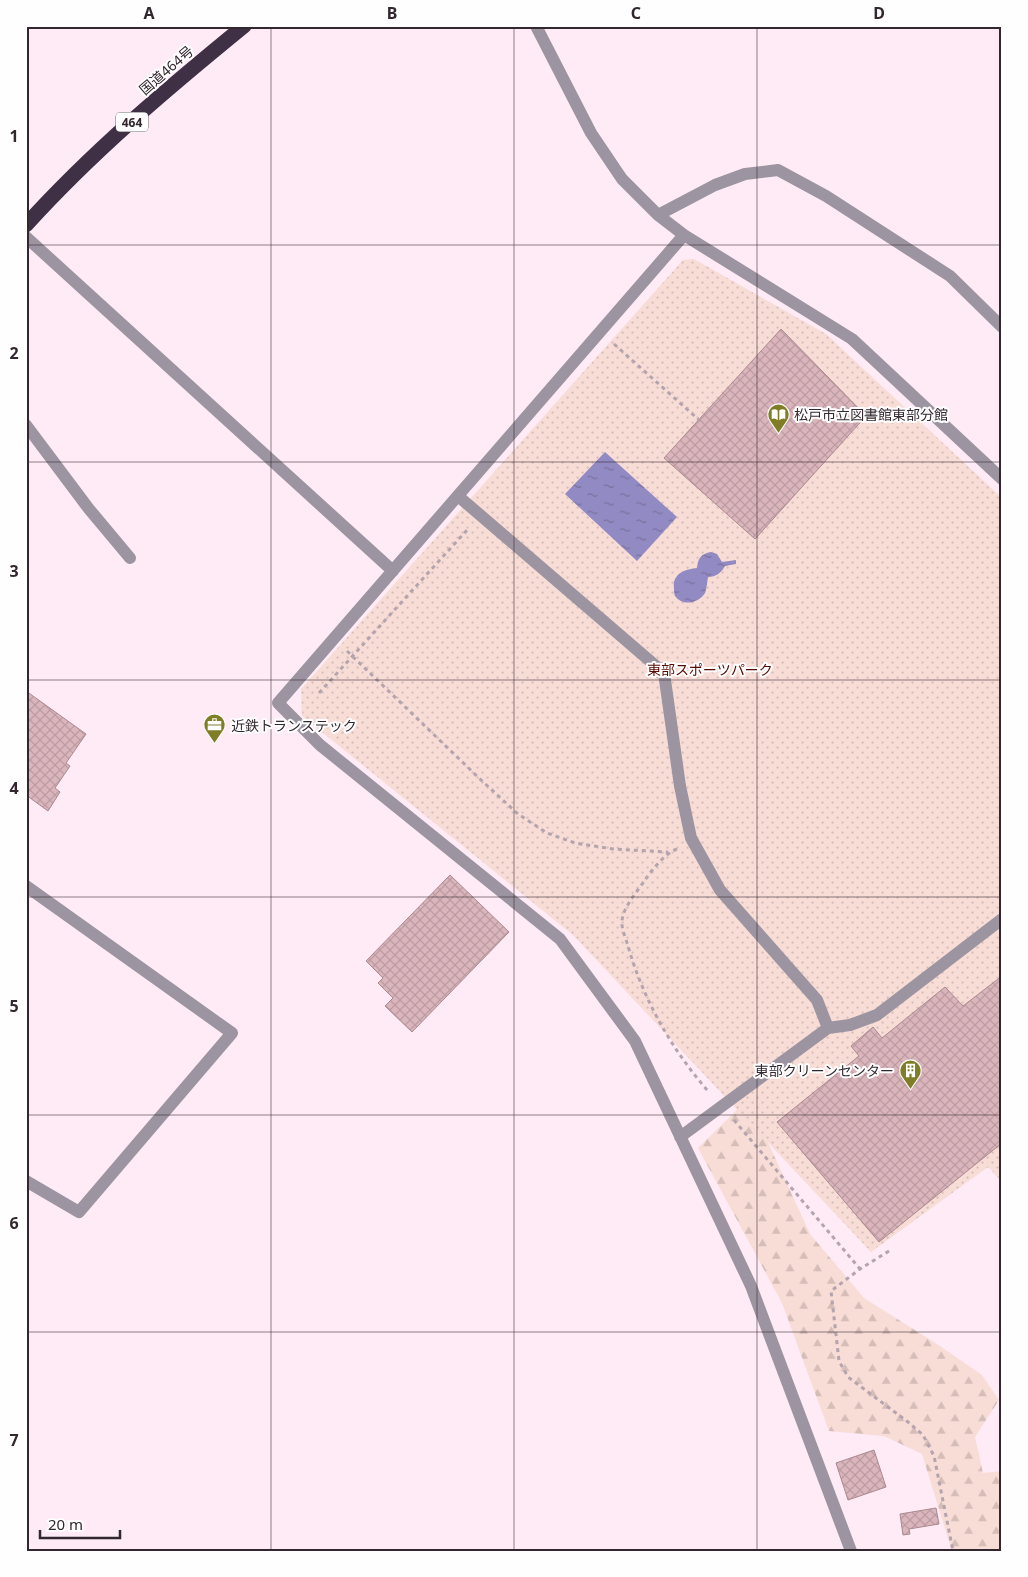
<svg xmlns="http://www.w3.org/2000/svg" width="1028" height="1577" font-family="'Noto Sans','Noto Sans JP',sans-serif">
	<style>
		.forest { fill: url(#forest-firs) }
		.park { fill: url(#park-dots) }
		.water { fill: url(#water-ripples) }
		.building { fill: url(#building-cross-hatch); stroke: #ab898f }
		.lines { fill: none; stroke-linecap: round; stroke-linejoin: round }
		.path { stroke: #b4a4ae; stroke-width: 3; stroke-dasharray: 4 4; stroke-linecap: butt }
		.minor { stroke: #9c94a0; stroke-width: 12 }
		.highway { stroke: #403046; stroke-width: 15 }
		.grid { fill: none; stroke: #32272e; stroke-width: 1; stroke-opacity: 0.55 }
		.labels { text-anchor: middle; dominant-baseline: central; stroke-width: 4; stroke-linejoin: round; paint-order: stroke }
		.shield { fill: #fefefe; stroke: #6f686c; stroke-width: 1 }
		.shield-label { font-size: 12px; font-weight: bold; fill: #32272e }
		.street-label { font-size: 14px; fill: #32272e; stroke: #fefefe }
		.poi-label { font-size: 14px; fill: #32272e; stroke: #fefefe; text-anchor: start }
		.park-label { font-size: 14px; fill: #570800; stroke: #fefefe }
		.neatline { fill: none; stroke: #32272e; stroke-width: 2 }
		.grid-label { font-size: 16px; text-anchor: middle; font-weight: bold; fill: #32272e }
	</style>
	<defs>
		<pattern id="forest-firs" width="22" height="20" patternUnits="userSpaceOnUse" patternTransform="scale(1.25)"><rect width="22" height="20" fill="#f8dcd6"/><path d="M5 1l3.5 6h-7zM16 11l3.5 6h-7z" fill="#d5bdb8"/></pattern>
		<pattern id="park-dots" width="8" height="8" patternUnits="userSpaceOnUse" patternTransform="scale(1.25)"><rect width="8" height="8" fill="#f8dcd6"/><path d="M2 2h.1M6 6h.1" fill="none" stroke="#d5bdb8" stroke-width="1.8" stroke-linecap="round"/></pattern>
		<pattern id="water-ripples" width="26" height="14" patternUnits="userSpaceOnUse" patternTransform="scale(1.25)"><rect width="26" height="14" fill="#928ac2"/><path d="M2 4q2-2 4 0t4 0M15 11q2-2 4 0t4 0" fill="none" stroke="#78719e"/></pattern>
		<pattern id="building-cross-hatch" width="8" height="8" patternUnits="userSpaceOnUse" patternTransform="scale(1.25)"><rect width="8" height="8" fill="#dab6bc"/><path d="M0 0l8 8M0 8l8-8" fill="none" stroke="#bc9ca2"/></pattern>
	</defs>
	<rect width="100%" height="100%" fill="#feebf6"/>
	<path class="forest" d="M748 1099 810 1234 864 1298 937 1344 982 1375 999 1400 975 1437 983 1473 1002 1471V1551H952L922 1454 884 1436 829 1431 782 1303 698 1148Z"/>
	<path class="park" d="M694 259 826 334 1002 498V1182L988 1167 871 1252 573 935 302 716 301 689 683 260Z"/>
	<path class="water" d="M605 452 677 517 637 561 565 494Z
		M711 552 717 554 722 562 736 560V564L725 566C721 573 716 577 708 577 707 582 707 588 705 593 699 603 683 607 675 596 674 594 674 590 674 588 672 574 685 569 697 568 698 558 701 554 711 552Z"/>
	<path class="building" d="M781 329 866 416 755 539 664 458Z
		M26 691 86 734 66 763 70 766 55 788 60 792 48 811 26 795Z
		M450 875 509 932 412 1032 385 1006 393 998 378 983 383 978 366 961Z
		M1002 976V1143L879 1242 777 1122 859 1056 851 1046 873 1027 882 1038 945 987 963 1006Z
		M874 1450 886 1487 848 1500 836 1463Z
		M936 1508 939 1524 909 1529 910 1534 903 1535 900 1514Z"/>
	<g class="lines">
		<path class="path" d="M614 344 699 420
			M347 651 480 779 518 814 547 833 575 843 613 849 668 852
			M319 693 468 529
			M677 849C664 854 653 869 645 880 637 892 621 909 622 924 622 930 626 939 628 946 643 999 672 1050 708 1091
			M734 1120 860 1269
			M889 1251 860 1269 831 1291 839 1361 848 1377 908 1422 923 1435 934 1456 953 1551"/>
		<path class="minor" d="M536 26 591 133 622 179 658 215
			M684 235 278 703 320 745 560 939 635 1041 751 1286 851 1551
			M26 237 393 571
			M1002 327 950 276 826 196 778 170 745 174 715 185 658 215 684 235 852 339 1002 479
			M26 425 89 509 130 558
			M458 496 664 673 680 786 691 838 720 890 817 1000 828 1028
			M26 886 232 1033 79 1212 26 1181
			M680 1137 828 1028 850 1025 877 1015 1002 919"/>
		<path class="highway" d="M26 225C92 152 168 88 244 26"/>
	</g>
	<path class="grid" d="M271 26V1551M514 26V1551M757 26V1551M26 245H1002M26 462H1002M26 680H1002M26 897H1002M26 1115H1002M26 1332H1002"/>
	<defs>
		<symbol id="library-pin" viewBox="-11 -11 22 30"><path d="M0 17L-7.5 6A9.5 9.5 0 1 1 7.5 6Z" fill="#7f7e26" stroke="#fefefe"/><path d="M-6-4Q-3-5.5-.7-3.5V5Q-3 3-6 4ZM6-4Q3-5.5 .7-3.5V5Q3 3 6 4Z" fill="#fff"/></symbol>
		<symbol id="office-pin" viewBox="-11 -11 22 30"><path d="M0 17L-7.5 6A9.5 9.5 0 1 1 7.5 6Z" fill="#7f7e26" stroke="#fefefe"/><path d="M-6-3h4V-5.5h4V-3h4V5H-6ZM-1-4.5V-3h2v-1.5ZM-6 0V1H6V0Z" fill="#fff"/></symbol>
		<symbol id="building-pin" viewBox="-11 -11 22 30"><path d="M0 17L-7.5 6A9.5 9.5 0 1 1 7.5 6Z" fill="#7f7e26" stroke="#fefefe"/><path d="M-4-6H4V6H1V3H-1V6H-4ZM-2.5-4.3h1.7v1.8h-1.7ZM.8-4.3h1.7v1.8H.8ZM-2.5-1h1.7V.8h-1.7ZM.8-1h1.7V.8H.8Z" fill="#fff"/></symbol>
	</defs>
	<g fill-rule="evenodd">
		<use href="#library-pin" x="766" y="402" width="25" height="34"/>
		<use href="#office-pin" x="202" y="712" width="25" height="34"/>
		<use href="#building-pin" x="898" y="1058" width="25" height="34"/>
	</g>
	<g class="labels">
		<rect class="shield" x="116" y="112.5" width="32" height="19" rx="4"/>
		<g class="shield-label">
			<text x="132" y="122">464</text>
		</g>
		<g class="street-label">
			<text transform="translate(166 70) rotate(-41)">国道464号</text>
		</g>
		<g class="poi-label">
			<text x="794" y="414">松戸市立図書館東部分館</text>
			<text x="231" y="725">近鉄トランステック</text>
			<text x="894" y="1070" text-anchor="end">東部クリーンセンター</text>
		</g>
		<g class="park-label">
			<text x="710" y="669">東部スポーツパーク</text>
		</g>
	</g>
	<rect width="1028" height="1577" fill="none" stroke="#fefefe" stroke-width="55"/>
	<path d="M40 1530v8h80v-8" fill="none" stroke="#32272e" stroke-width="2.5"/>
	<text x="48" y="1530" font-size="15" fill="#32272e" stroke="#fefefe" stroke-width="4" paint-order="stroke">20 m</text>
	<rect x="28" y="28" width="972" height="1522" class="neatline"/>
	<g class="grid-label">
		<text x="149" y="19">A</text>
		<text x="392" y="19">B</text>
		<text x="636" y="19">C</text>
		<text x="879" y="19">D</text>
		<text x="14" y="142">1</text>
		<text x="14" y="359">2</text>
		<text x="14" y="577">3</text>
		<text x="14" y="794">4</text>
		<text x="14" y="1012">5</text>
		<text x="14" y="1229">6</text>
		<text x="14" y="1446">7</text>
	</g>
</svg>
